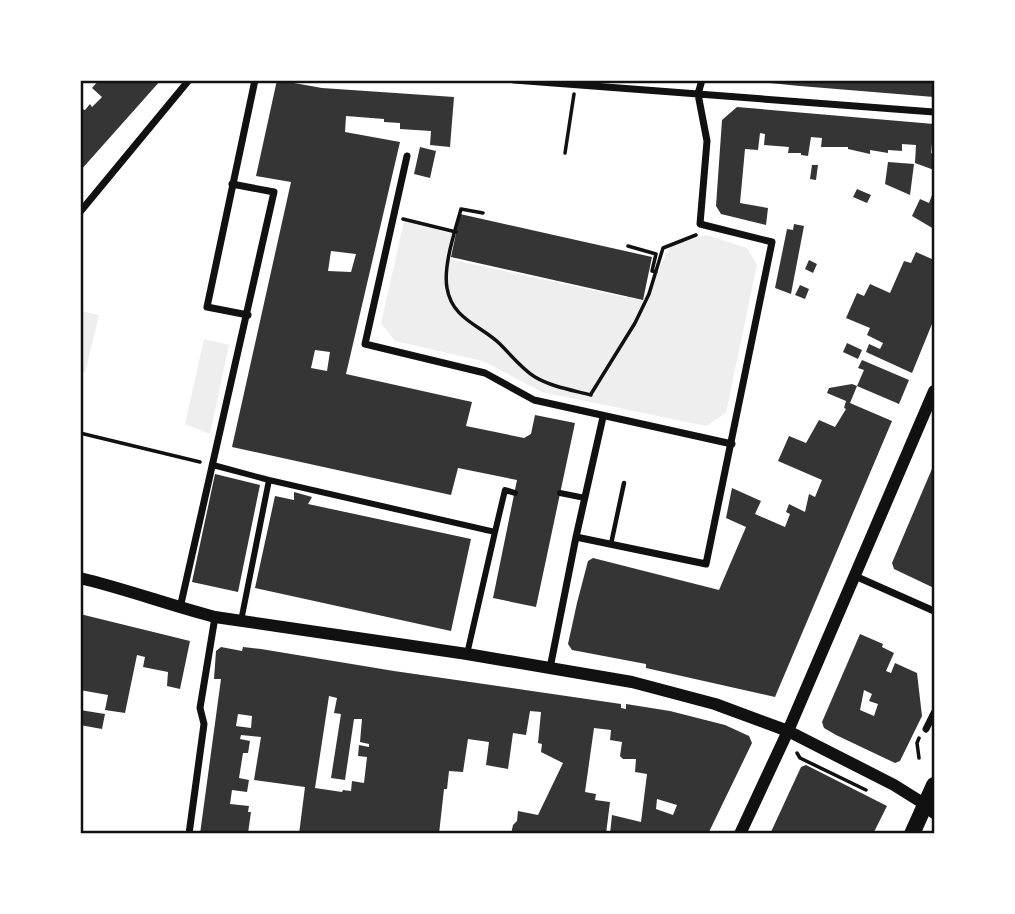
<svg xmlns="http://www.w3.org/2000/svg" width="1015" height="914" font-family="'Asap Condensed',sans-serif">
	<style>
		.green { fill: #eee }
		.building { fill: #353535; fill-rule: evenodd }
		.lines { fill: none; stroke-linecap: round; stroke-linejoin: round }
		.path { stroke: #111; stroke-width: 3.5 }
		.service { stroke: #111; stroke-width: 4.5 }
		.pedestrian { stroke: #111; stroke-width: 6 }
		.minor { stroke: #111; stroke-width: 7 }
		.tertiary { stroke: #111; stroke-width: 12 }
		.trunk { stroke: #111; stroke-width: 16 }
		.neatline { fill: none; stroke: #111; stroke-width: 2.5 }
	</style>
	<rect width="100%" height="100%" fill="#fff"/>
	<path class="green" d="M404 221 453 234 449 259 642 301 671 246 706 235 747 248 757 265 726 413 706 426 542 392 483 361 395 341 381 323Z
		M81 311 99 315 85 373 81 370Z
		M204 339 229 345 210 434 185 424Z"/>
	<path class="building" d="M99 80H161L80 171V108L85 110 90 104 92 107 102 97 92 88Z
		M277 80 322 88 454 97 450 147 430 145 431 131 400 129V123L384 122V119L346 116 345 132 400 142 346 374 472 402 466 426 524 438 531 434 535 415 575 423 536 607 493 598 517 480 458 468 451 495 232 447 291 182 256 176ZM331 251 356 254 351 272 328 271ZM315 350 330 352 327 371 311 368Z
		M759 80H934V97L800 86 759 82Z
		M737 107 934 124 931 153 934 154V170L915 163 916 145 902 144V151L888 150V153L870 150V154L848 149V147H821L822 138 811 137 808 156 801 155V153H788L789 147 764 145 765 134 760 133 758 150 745 149 740 203 768 208 766 225 721 214 716 206 722 120Z
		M420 147 436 151 430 178 414 174Z
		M888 162 914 164 910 195 885 184Z
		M812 165H818L816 180 810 179Z
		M857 189 871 195 867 203 853 197Z
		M934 190V229L912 216 920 199 929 203Z
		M460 214 652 257 643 300 451 257Z
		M794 224 804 226 791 294 775 288 787 229 793 230Z
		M916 252 934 260V319L912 373 866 352 869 344 880 349 883 343 867 335 870 328 846 318 857 293 864 296 870 284 890 293 904 261 911 263Z
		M809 260 817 264 813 273 805 269Z
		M800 285 809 289 805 299 795 295Z
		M847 343 862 350 858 359 843 352Z
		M862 360 909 380 899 404 857 386 864 370 858 368Z
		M852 384 857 386 850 403 892 421 775 697 646 668V664L572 650 568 644 577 603 588 561 593 558 719 590 746 527 726 518 732 488 761 501 755 514 785 527 790 514 786 512 789 504 805 512 809 494 815 497 822 480 778 461 789 436 806 443 819 420 835 427 846 409 844 408 846 401 827 393 829 388Z
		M934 464V588L894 569 892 563Z
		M215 474 260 485 238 592 192 582Z
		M294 492 312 497 308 504 471 539 451 631 255 588 275 496 294 500Z
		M80 614 190 641 180 689 167 686 168 672 143 667 145 657 137 655 125 713 105 710 108 695 80 690 83 660H80Z
		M860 634 883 644 882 647 894 653 886 671 891 673 895 663 917 673 922 716 900 761 895 763 836 735 824 728 822 722ZM864 690 872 694 869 701 878 704 874 716 860 710Z
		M221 647 242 651 243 647 261 649 394 671 621 704V708L626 709V704L670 711 725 725 749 736 752 743 708 834H610L612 815 641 822 647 774 635 772 636 759H623L620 756 622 742 610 740 611 730 594 728 585 792 596 794 595 800 610 802 606 834H511L513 825 517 821 518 811 538 815 563 763 541 752 542 744 538 743 541 712 530 711 526 735 513 733 508 769 486 765 489 742 468 739 463 772 449 771 447 789H444L439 834H299L305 787 254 780 261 737 241 735 240 739 250 741 248 753H243L239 778 249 780 247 792 232 790 230 804 249 806 248 812H251L248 833 200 834 221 679H214L216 651ZM329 696 337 698 334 713 341 714 331 778 345 780 354 719H362L360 742 369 744V747L359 745 358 756 367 757 364 783 352 781 351 791 343 790 342 792 315 788ZM238 714 252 716 251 728 236 726ZM657 799 677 805 673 815 656 809Z
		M80 710 105 714 102 729 80 725Z
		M806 765 887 806 873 834H770L801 767Z"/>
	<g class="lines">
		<path class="path" d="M565 153 574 94
			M483 213 461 209C455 231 443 266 447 288 452 319 480 325 500 344 511 355 522 369 535 377 552 387 572 390 591 395
			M403 219 456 232
			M628 246 656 254 652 271 656 272
			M591 394 635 323 649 294 663 248 696 235
			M80 433 200 462
			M797 753 800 758 866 790
			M919 758 917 743 919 738"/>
		<path class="service" d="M611 544 624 483"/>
		<path class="pedestrian" d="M213 465 269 480 495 532 467 654
			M560 493 585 498
			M495 532 505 490 515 493
			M241 621 269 480"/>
		<path class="minor" d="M514 80 934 112
			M407 156 365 344 485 373 534 400 732 444
			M80 212 189 80
			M248 315 207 307 255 80
			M576 537 706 564 772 242 700 224 707 141 698 94 702 80
			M855 576 934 611
			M180 608 274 192 232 184
			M550 668 576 537 603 417
			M926 729 934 713
			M189 834 204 724 200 708 215 617"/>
		<path class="tertiary" d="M80 578C126 589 169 605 215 617L467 654 632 682 715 704 788 731 894 785 926 805 934 813
			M740 834 788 731 934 391"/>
		<path class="trunk" d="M912 834 934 785"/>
	</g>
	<rect width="1015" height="914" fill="none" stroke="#ffffff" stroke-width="164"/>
	<rect x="82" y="82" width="851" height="750" class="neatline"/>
</svg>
